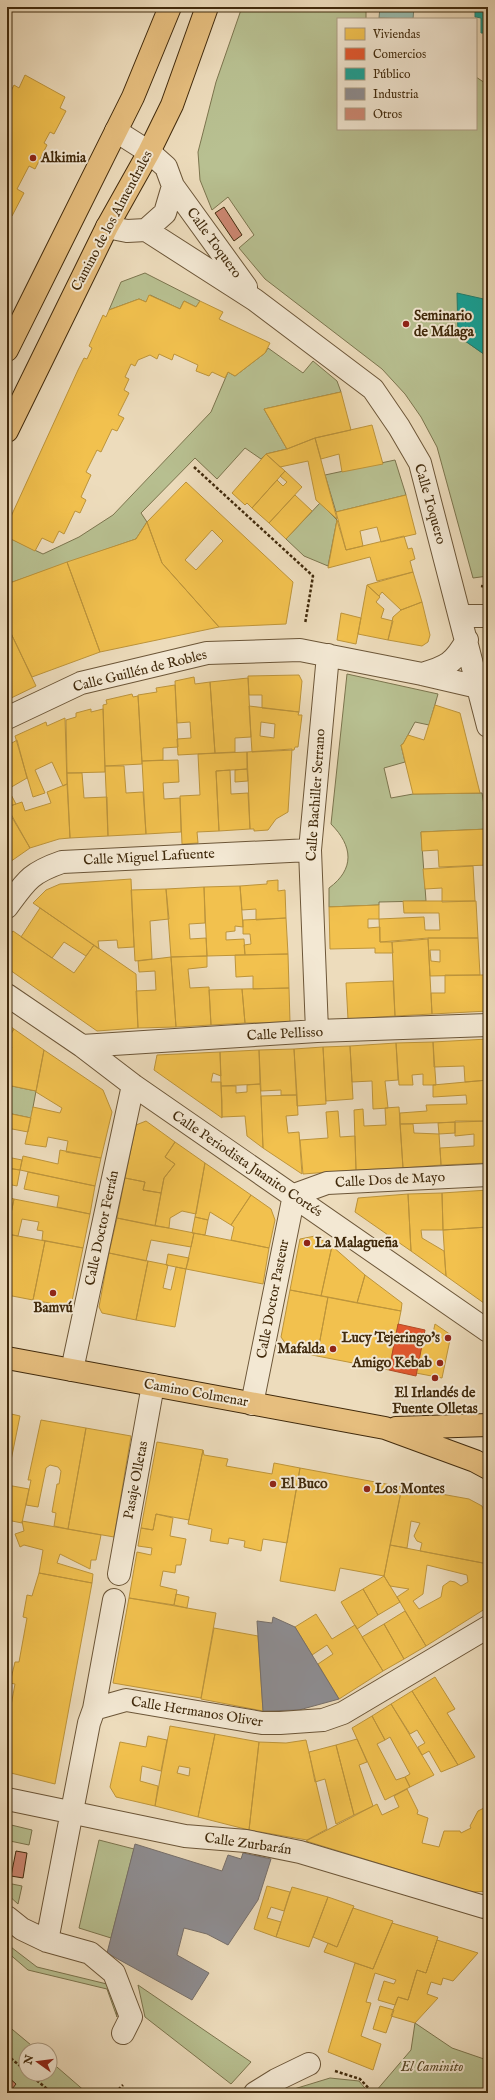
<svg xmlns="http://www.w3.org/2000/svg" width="495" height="2100" font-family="'IM FELL English',serif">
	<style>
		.green { fill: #b8c091; stroke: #7c754e }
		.water { fill: #99bcaf; stroke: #76826e }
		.homes { fill: #f2c14e; stroke: #bd943a; fill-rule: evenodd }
		.shops { fill: #e4572e; stroke: #b34a24 }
		.public { fill: #17a398; stroke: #247f6e }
		.industry { fill: #8d8d92; stroke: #766f6a }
		.building { fill: #ce8873; stroke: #412a0c }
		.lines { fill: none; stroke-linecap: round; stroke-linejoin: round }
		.minor-casing { stroke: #6c5638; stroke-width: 24 }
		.major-casing { stroke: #412a0c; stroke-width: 24 }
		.path { stroke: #412a0c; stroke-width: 2.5; stroke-dasharray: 3 2; stroke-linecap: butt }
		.minor { stroke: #f3e8d3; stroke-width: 22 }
		.major { stroke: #e6be7e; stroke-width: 22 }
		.poi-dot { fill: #8f2418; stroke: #f3e8d3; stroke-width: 1.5 }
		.labels { text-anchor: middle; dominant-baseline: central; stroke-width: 4; stroke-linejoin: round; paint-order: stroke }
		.poi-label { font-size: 14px; font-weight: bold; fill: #412a0c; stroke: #f3e8d3; text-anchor: start }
		.street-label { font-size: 14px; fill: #412a0c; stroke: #f3e8d3 }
		.park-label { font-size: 14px; font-style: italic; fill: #594827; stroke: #f3e8d3 }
	</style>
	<rect width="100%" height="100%" fill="#eddcbc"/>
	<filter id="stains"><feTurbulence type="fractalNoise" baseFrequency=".005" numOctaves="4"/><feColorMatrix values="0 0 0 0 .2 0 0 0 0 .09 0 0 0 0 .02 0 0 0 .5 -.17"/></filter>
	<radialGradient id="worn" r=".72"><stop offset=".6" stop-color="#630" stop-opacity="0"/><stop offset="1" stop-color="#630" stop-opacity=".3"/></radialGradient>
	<path class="green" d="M242 7H366V19H338V129H476V77L488 85V300L458 336 488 357V576L473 578 437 447 421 417 405 394 382 369 265 279 239 248 254 235 228 197 212 210 200 180 198 152 216 82Z
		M145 273 200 301 196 307 184 301 180 309 150 295 146 302 139 299 109 310 121 282Z
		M268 348 303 373 313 361 337 381 341 392 264 409 287 449 266 454 261 459 245 448 217 479 195 458 141 513 147 522 136 539 7 584V537L43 554 79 537 113 515 211 412 228 372 235 376 265 353Z
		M395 460 406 495 336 512 325 475Z
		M320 503 337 520 328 566 304 556 286 539Z
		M347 674 438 694 429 725 415 722 403 744 401 745 405 762 384 768 391 798 413 794 482 793 488 829 421 832 426 901 379 902V905L329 907V888C355 869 353 846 331 824Z
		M7 1085 36 1091 31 1118 7 1113Z
		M7 1824 32 1830 29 1845 10 1841 7 1853Z
		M99 1840 134 1849 111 1938 79 1928Z
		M7 1883 22 1886 18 1904 7 1894Z
		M7 1944 37 1967 111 1985 114 1994 117 2017 107 1989 28 1970 7 1952Z
		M138 1985 251 2062 231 2084 145 2017Z
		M415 2023 452 2048 484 2059 488 2077V2093H377L376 2091 411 2050Z
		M7 2025 37 2050H26V2074H50V2061L87 2093H7Z
		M330 2078 359 2081 369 2093H281Z"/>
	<path class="water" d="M380 7H414L413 19 379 18Z"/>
	<path class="homes" d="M25 75 65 97 60 108 66 111 54 134 50 132 44 143 47 145 35 169 29 166 17 189 24 193 12 216 7 214V99L14 85 19 88Z
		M149 295 180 309 184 301 196 307 200 301 223 312 219 319 270 343 265 353 235 376 228 372 225 378 212 372 209 376 196 371 198 365 174 354 172 360 159 354 157 359 150 355 138 360 135 366 131 364 125 377 129 379 124 390 129 393 118 415 124 418 117 431 112 429 101 452 97 450 86 472 91 475 81 497 86 500 80 513 75 511 64 534 59 531 53 543 42 538 35 551 7 537 11 524 8 523 78 370 84 358 87 359 92 348 89 346 103 315 106 317 109 310 139 299 146 302Z
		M341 392 351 430 315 438 287 449 264 409Z
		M372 425 383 464 342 472 339 454 321 459 315 438Z
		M315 438 337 519 316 500 308 461 280 467 266 454 287 449Z
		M266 454 285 471 252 508 247 503 245 505 232 493Z
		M285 471 302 487 269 523 252 508 277 480 283 486 287 482 280 476Z
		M186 482 293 582 286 624 219 627 162 563 147 522ZM212 530 223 541 196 570 185 560Z
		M295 495 312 511 286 539 269 523Z
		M406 495 416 534 381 542 377 527 360 531 363 546 346 550 336 512Z
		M337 520 346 550 404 536 408 549 412 548 415 559 410 561 413 572 377 581 370 557 328 568Z
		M147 522 162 563 219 627 100 652 67 562 136 539Z
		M67 562 100 652 32 677 7 625V584Z
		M413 572 422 602 401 610 382 592 379 596 367 585Z
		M367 585 380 597 376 602 384 609 381 618 393 621 388 640 358 634Z
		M422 602 430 635 428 642 422 646 388 640 393 617 401 610Z
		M341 613 361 618 356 644 337 640Z
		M7 625 36 686 7 700Z
		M299 675 302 681 299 712 262 708V695H249L248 676Z
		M194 677 195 684 210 682 215 753 178 755 177 739 191 738 190 722 177 723 175 681Z
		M248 678 251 737 235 738V752L215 753 210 682Z
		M175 685 178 747 163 748V760L142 761 138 695 157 692 156 688Z
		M132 694 133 697 138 696 142 764 105 766 103 705 107 704 106 700Z
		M435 705 460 713 480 793 413 794 401 745 403 744 408 735 424 740Z
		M249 706 299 712 298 715H302L298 747H295L294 750 252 752ZM261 722 275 724 274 738 260 736Z
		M91 709V712L103 709 105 772 67 773 66 720 76 717V713Z
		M65 718 67 784 63 786 52 762 35 770 45 793 33 797 15 736 46 722 47 726Z
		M17 740 27 778 8 789 16 804 7 807V746Z
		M292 749 288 812 276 819 268 830 254 831V829H250L247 752Z
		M247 752V769L216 771 219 831 197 832 198 843 182 844 180 796 200 795 198 754Z
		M178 760 179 782 163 783 164 799 180 798 181 832 146 834 142 761Z
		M105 766H124L126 793 143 792 146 834 108 836Z
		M247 769 248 781 235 782V770Z
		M230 770 231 794 248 793 250 829 219 831 216 771Z
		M67 773H82L84 798 107 797 108 836 70 838Z
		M67 784 70 838 59 839 30 848 7 807 22 802 25 811 51 803 47 792Z
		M7 809 30 848 7 864Z
		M488 829V865L439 867 438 850 422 851 421 832Z
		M473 866 475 901 442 902V888L425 889 423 869Z
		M131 879 134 947 118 948 117 940 98 941 99 949 33 903 46 890 60 884Z
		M278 880V891L285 890 286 918 256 920V909L242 910 240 886 267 884V881Z
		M240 886 243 927 235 926V931L226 932V940L244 939 245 955 207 956 204 887Z
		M204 887 205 923 189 924 190 939 206 938 207 956 171 957 166 889Z
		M166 889 169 919 150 921 152 959 135 961 131 890Z
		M403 901H476L478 938H428L380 942 379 919 424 917 425 930H440L439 913H404Z
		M379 905V919H368V928L380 927V942H392L393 953H375V948L330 949 329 907Z
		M40 908 94 945 86 956 64 942 52 958 21 937Z
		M286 918 288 954 245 955 244 945 251 944 250 934H243V920Z
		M13 931 74 973 94 945 136 974 138 1028 97 1031 7 968V939Z
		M428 938H478L480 975 430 976ZM430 950H440V962L431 961Z
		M428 939 432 1014 395 1016 392 942Z
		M288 954 289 988 253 989V976L236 977 235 955Z
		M207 956V967L188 969 190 988 209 987 211 1025 176 1027 171 957Z
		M171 957 176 1027 138 1028 136 991 156 990 155 971 139 972 138 961Z
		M445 975H488V1011L432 1014 431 993H445Z
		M393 981 395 1016 348 1019 346 983Z
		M289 988 290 1022 245 1023 242 989Z
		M237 989H242L245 1023 211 1025 209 990Z
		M7 1024 14 1029 7 1040Z
		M14 1029 44 1050 36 1091 7 1085V1057L12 1047 7 1044V1040Z
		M488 1039V1080L465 1082 464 1066 434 1067 433 1042Z
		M433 1042 436 1085H423V1074L412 1075 413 1085H399L396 1043Z
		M396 1043 398 1080 385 1081 388 1108 373 1109 372 1081 352 1082 350 1046Z
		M350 1046 353 1099 326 1101 323 1047Z
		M323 1047 326 1104 297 1106 294 1049Z
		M294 1049 297 1095H281V1090L261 1091 259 1050Z
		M44 1050 103 1090 112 1112 101 1158 66 1152 68 1141 48 1137 46 1147 25 1144 33 1107 60 1113 62 1108 36 1092Z
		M259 1050 260 1084 221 1086 220 1052Z
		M220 1052 221 1076 213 1073 211 1082H221L222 1118 154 1070 157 1055Z
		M488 1080V1121L400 1124V1113L427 1111 426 1105 467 1104 466 1095 433 1097V1085Z
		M260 1084 261 1096 263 1148 247 1136 245 1116 222 1117V1101L221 1086H236V1093L247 1092V1085Z
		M297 1095 298 1115 286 1116 288 1133 299 1132 302 1174 263 1148 261 1096Z
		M399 1107 403 1168 356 1170 354 1110 363 1109 364 1126 386 1125 385 1108Z
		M338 1111 340 1137 355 1136 356 1170 303 1174 300 1140 328 1138 326 1112Z
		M7 1113 31 1118 28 1132 7 1128Z
		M146 1121 175 1142 165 1157 175 1164 164 1178 161 1193 143 1190 145 1182 125 1178 136 1125Z
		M455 1121H488V1163L441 1165 440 1148 474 1146V1134L455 1136Z
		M455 1122V1133L439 1134 438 1123Z
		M400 1124H413L414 1133 439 1134 441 1165 403 1168Z
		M175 1142 205 1163 196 1214 182 1211 170 1218 169 1228 155 1226 164 1178 175 1164 165 1157Z
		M60 1150 101 1158 95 1186 20 1170 23 1156 58 1164Z
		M7 1157 22 1160 20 1170 7 1168Z
		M205 1163 251 1195 231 1225 210 1212 208 1220 195 1217Z
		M7 1168 20 1170 17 1186 7 1184Z
		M28 1172 95 1186 90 1214 57 1207 59 1196 24 1189Z
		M125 1178 145 1182 143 1190 161 1193 155 1226 117 1218Z
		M488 1190V1227L443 1230 442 1193Z
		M442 1193 443 1230H421L422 1238 444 1251 446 1276 411 1251 408 1194Z
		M408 1194 411 1251 355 1212 358 1198Z
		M251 1195 271 1209 275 1220 269 1248 231 1240 234 1227 231 1225Z
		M7 1197 14 1199 7 1232Z
		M14 1199 90 1214 83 1248 42 1240 43 1231 37 1230 39 1222 22 1219 18 1236 7 1234Z
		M195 1217 208 1220 205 1235 192 1233Z
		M117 1218 194 1233 191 1247 151 1240 146 1261 109 1253Z
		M488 1227V1306L446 1276 443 1230Z
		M194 1233 269 1248 263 1284 186 1269Z
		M7 1234 45 1241 33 1300 7 1295Z
		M315 1236 332 1246 321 1296 290 1290 300 1239Z
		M45 1241 83 1248 72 1301 65 1306 33 1300Z
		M332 1246 365 1275 357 1303 321 1296Z
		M109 1253 148 1261 136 1320 102 1313 99 1307Z
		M168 1254 189 1258 186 1269 166 1265Z
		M148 1261 168 1265 163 1288 171 1290 176 1267 186 1269 175 1327 136 1320Z
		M365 1275 402 1303 401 1311 357 1303Z
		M290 1290 328 1297 317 1356 290 1350 281 1337Z
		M328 1297 401 1311 389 1370 317 1356Z
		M435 1324 451 1335 442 1378 416 1373 423 1337 438 1340 439 1334 433 1333Z
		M7 1413 20 1416 7 1480Z
		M41 1420 86 1428 68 1529 54 1526 56 1513 52 1512 57 1484H59L61 1471 58 1467 50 1465 46 1468 38 1507 26 1505 31 1480H28Z
		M86 1428 131 1436 114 1537 68 1529Z
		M157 1442 203 1450 189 1520 156 1514 153 1530 141 1528Z
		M203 1450 204 1455 228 1459 226 1466 272 1474 274 1463 300 1468 287 1543 263 1539 261 1551 244 1547 245 1541 229 1538 228 1544 210 1541 212 1529 188 1524Z
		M300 1468 402 1487 384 1576 340 1568 335 1591 280 1581Z
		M7 1485 29 1489 22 1523 7 1520Z
		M402 1487 469 1499 482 1506 488 1520V1564L420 1551 422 1543 417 1541 414 1536 420 1523 411 1521 407 1548 390 1545Z
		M156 1514 173 1518 170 1536 186 1539 181 1565H176L175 1573 163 1571 160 1586 177 1590 174 1605 129 1598 137 1552 151 1555 152 1548 138 1546 141 1528 153 1530Z
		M22 1521 101 1535 96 1560H91L90 1569 60 1554 57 1563 93 1574 92 1583 39 1573 43 1550 24 1545 20 1547 15 1534 24 1531Z
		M390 1545 488 1564V1607L426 1646 397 1597 409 1589 390 1586 384 1576ZM427 1565 467 1575 468 1582 461 1586 455 1582 450 1581 443 1586 441 1597 419 1609 413 1601 423 1594Z
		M39 1573 92 1583 55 1784 7 1772V1710L10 1711 15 1684 10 1683 15 1662H19L27 1618 23 1617 27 1595 32 1596Z
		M384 1576 400 1602 378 1615 363 1589Z
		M363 1589 378 1615 357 1629 341 1602Z
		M176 1594 189 1597 187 1608 174 1605Z
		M129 1598 216 1613 201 1698 113 1683Z
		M405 1611 426 1646 404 1659 384 1624Z
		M316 1614 332 1639 355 1625 383 1671 339 1699 318 1664 333 1654 327 1645 312 1655 295 1627Z
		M384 1624 404 1659 383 1671 362 1637Z
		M214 1628 258 1636 263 1711 201 1699Z
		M435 1677 455 1709 447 1713 475 1757 458 1765 412 1691Z
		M412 1691 458 1765 441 1772 429 1751 422 1755 418 1747 425 1743 417 1730 410 1734 391 1704Z
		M391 1704 434 1775 410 1787 405 1777 410 1774 390 1737 385 1740 372 1716Z
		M372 1716 385 1740 377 1744 396 1780 405 1777 410 1787 385 1800 352 1728Z
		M170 1726 215 1734 198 1817 155 1806ZM179 1766 190 1768 189 1776 177 1773Z
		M215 1734 259 1742 249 1830 198 1817Z
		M148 1736 167 1740 161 1771 142 1766 140 1781 158 1786 155 1806 116 1797 110 1787 120 1742 146 1747Z
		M357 1739 367 1762 359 1765 373 1806 354 1815 336 1745Z
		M306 1740 327 1829 307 1840 249 1830 259 1742 286 1743Z
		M336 1745 354 1815 336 1824 325 1779 315 1782 309 1752Z
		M407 1789 418 1811 417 1814 428 1818 422 1843 439 1847 444 1831H460L461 1833 471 1828 470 1826 478 1811 488 1806V1891L472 1892 306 1841 377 1804 382 1815 399 1807 394 1796Z
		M267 1886 290 1892 284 1911 271 1907 267 1918 281 1922 276 1937 254 1929Z
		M292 1887 328 1897 309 1947 276 1937Z
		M328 1897 354 1906 337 1947 313 1937Z
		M353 1908 393 1921 373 1969 324 1952 328 1943 337 1947Z
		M392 1923 438 1937 426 1973 417 1970 408 2000 398 1997 395 2005 378 2000 384 1981 394 1984 396 1980 375 1973 366 2002 371 2003 361 2036 381 2044 373 2070 328 2052 355 1963 373 1969Z
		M437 1940 478 1953 453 1981 443 1978 441 1985 431 1982 427 1994 438 1998 415 2023 391 2016 398 1997 408 2000 417 1970 426 1973Z
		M380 2006 394 2010 386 2033 373 2029Z"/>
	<path class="shops" d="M398 1324 425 1330 416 1376 389 1370Z"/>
	<path class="public" d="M475 7H488V33H481V18L475 17Z
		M457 293 488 300V357L458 336Z"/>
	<path class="industry" d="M273 1617 295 1627 339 1699 299 1710 263 1711 257 1621 272 1623Z
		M135 1844 222 1871 228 1855 241 1859 243 1853 271 1859 258 1900 228 1945 207 1934 184 1928 177 1955 209 1973 192 2000 107 1953Z"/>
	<path class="building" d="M224 207 242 235 234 241 215 213Z
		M16 1851 27 1853 23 1878 11 1876Z
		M7 2076 16 2084 9 2093H7Z"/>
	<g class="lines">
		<defs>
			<path id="minor" d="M116 131 149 152 166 167 173 186 246 287
				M107 227 127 231 146 230 255 300 373 389 399 427 420 463 488 726
				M146 230 165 213 173 186
				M461 616H488
				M422 674C447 667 454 663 467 640
				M7 718 81 683 207 653 300 650 422 674 478 687
				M7 907C26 881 30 873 62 862L310 850
				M7 995 82 1046 133 1085 488 1331
				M317 1031 310 850 328 655
				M82 1046 317 1031 488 1025
				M72 1370 133 1085
				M252 1404 294 1195 327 1183 488 1175
				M119 1574 153 1385
				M94 1709 114 1600
				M7 1799 185 1836 246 1841 300 1852 484 1907 488 1905
				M7 1917 22 1929 47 1941 90 1953 114 1973 131 2017 123 2033
				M47 1941 89 1723 94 1709 126 1700 262 1723H280L323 1720 343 1713 488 1627
				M255 2093 276 2080 309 2064"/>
			<path id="major" d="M7 350 133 97 170 7
				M7 431 107 227 149 152 172 105 207 7
				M7 1358 385 1428 475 1461 488 1468
				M396 1428 488 1425"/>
		</defs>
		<use href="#minor" class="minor-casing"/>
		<use href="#major" class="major-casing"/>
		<path class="path" d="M194 467 313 576 305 624
			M481 586 488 587
			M7 2055 26 2071
			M335 2071 360 2079 373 2093
			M29 2074 52 2093
			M115 2093 123 2085"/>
		<use href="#minor" class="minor"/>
		<use href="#major" class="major"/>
	</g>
	<g class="poi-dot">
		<circle cx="33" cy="158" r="4"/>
		<circle cx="406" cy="324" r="4"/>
		<circle cx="307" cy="1243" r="4"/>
		<circle cx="53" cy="1293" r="4"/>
		<circle cx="448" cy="1338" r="4"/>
		<circle cx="333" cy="1349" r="4"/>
		<circle cx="440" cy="1363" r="4"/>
		<circle cx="435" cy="1378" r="4"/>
		<circle cx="273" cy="1484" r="4"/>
		<circle cx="367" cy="1489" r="4"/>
	</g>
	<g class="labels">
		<g class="poi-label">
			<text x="41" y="158">Alkimia</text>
			<text x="414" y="316">Seminario<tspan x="414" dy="16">de Málaga</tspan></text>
			<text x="315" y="1243">La Malagueña</text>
			<text x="53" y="1308" text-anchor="middle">Bamvú</text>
			<text x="440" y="1338" text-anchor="end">Lucy Tejeringo's</text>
			<text x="325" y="1349" text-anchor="end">Mafalda</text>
			<text x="432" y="1363" text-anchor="end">Amigo Kebab</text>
			<text x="435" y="1393" text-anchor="middle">El Irlandés de<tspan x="435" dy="16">Fuente Olletas</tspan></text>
			<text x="281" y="1484">El Buco</text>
			<text x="375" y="1489">Los Montes</text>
		</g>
		<g class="street-label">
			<text transform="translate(112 221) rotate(-62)">Camino de los Almendrales</text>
			<text transform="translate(214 243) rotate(54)">Calle Toquero</text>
			<text transform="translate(430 504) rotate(74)">Calle Toquero</text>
			<text transform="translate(140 671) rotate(-14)">Calle Guillén de Robles</text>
			<text transform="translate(316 795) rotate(-86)">Calle Bachiller Serrano</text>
			<text transform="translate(149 857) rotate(-3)">Calle Miguel Lafuente</text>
			<text transform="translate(285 1034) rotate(-3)">Calle Pellisso</text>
			<text transform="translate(247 1164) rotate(34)">Calle Periodista Juanito Cortés</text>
			<text transform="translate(390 1180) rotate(-3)">Calle Dos de Mayo</text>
			<text transform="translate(102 1228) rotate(-78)">Calle Doctor Ferrán</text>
			<text transform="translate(273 1299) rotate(-79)">Calle Doctor Pasteur</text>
			<text transform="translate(196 1393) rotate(10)">Camino Colmenar</text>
			<text transform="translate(136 1480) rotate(-79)">Pasaje Olletas</text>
			<text transform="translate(197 1712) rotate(9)">Calle Hermanos Oliver</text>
			<text transform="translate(248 1844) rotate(8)">Calle Zurbarán</text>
		</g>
		<g class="park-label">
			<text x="432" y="2067">El Caminito</text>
		</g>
	</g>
	<rect width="495" height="2100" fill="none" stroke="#eddcbc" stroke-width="24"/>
	<rect x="8" y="8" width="479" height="2084" fill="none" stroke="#412a0c" stroke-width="2"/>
	<rect x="12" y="12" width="471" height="2076" fill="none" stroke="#412a0c"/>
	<rect x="337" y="18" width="140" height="112" fill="#f3e8d3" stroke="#ac9c83"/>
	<rect x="345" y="28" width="20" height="12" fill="#f2c14e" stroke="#ac9c83"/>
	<text x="373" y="38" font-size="12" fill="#412a0c">Viviendas</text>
	<rect x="345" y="48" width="20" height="12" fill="#e4572e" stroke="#ac9c83"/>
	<text x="373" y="58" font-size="12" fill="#412a0c">Comercios</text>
	<rect x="345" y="68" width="20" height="12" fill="#17a398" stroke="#ac9c83"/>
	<text x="373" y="78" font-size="12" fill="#412a0c">Público</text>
	<rect x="345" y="88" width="20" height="12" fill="#8d8d92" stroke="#ac9c83"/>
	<text x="373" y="98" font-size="12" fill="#412a0c">Industria</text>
	<rect x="345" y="108" width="20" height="12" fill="#ce8873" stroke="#ac9c83"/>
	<text x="373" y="118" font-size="12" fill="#412a0c">Otros</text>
	<g transform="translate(38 2062) rotate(284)"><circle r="19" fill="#f3e8d3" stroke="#ac9c83"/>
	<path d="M0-3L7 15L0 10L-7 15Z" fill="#8f2418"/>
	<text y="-6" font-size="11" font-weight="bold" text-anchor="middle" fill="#412a0c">N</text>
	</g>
	<rect width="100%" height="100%" filter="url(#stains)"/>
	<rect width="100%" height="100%" fill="url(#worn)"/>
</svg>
